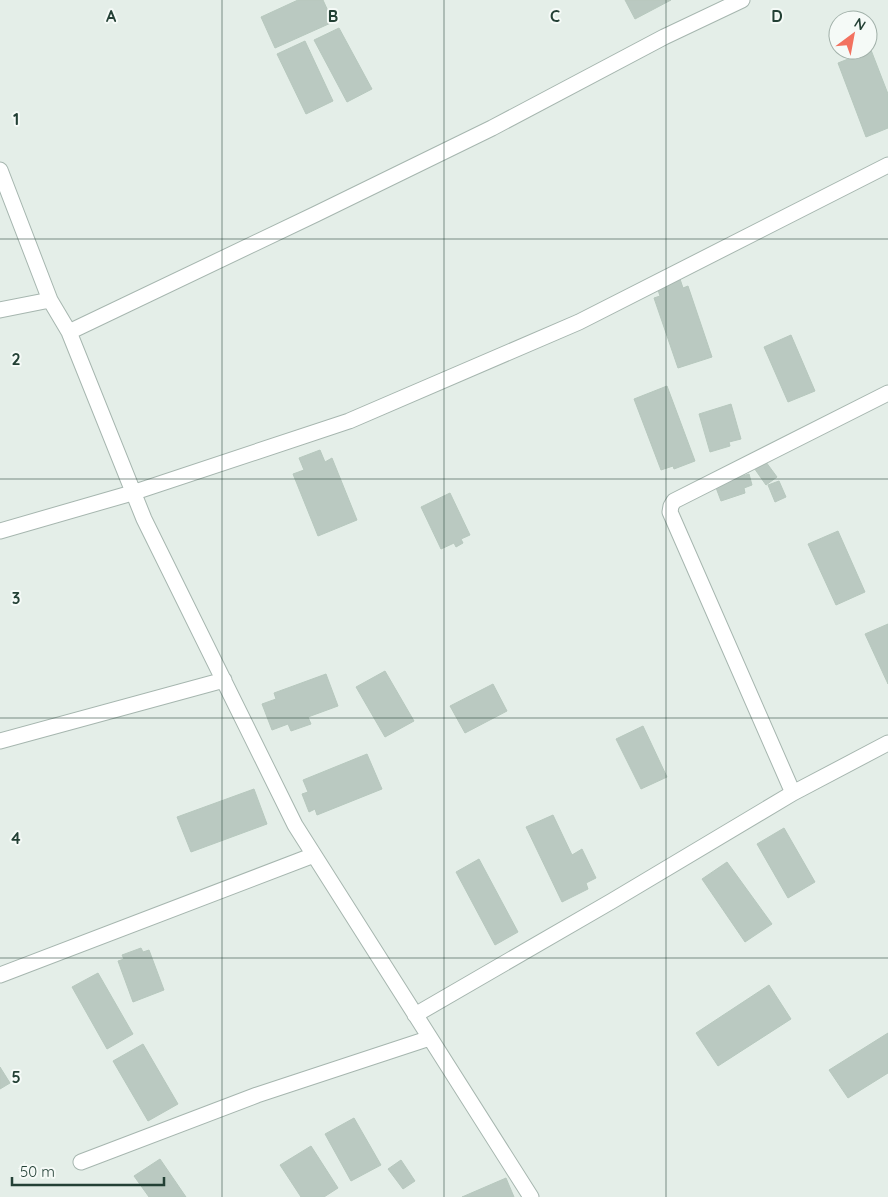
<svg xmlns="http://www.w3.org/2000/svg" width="888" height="1197" font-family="Quicksand,sans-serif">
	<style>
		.building { fill: #bac9c1; stroke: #b7c8be }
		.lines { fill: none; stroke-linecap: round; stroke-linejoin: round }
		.minor-casing { stroke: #a6b6af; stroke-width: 17 }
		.minor { stroke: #fff; stroke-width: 15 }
		.grid { fill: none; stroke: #234035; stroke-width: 1; stroke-opacity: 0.55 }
		.grid-label { font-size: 16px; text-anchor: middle; font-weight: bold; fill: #234035; stroke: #f5faf7; stroke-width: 4; stroke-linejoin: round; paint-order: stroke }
	</style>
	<rect width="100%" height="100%" fill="#e4eee8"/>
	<path class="building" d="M298 0H323L333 22 275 48 261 17Z
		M625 0H671L635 19Z
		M339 28 372 89 347 102 314 40Z
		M305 41 333 101 306 114 277 54Z
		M871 50 888 94V128L866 137 838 63Z
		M679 276 683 288 688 286 712 357 678 368 654 298 660 296 656 284Z
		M791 335 815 391 788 402 764 347Z
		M667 386 695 461 674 469 673 466 661 470 634 399Z
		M731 404 741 439 729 442 730 446 710 452 699 414Z
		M320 450 325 462 332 458 357 520 318 536 293 474 304 470 299 458Z
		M763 458 777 477 766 485 752 465Z
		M749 474 752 485 744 488 745 493 721 501 715 485Z
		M779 481 786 497 775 502 768 485Z
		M450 493 470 535 461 539 463 543 456 547 454 543 441 549 421 507Z
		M838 531 865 592 836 605 808 544Z
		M888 624V684L865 634Z
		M385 671 414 721 385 737 356 687Z
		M326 674 338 706 308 717 311 724 291 731 288 724 272 730 262 704 276 699 274 693Z
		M493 684 507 711 465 733 450 706Z
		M643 726 667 777 641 789 616 739Z
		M367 754 382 789 317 815 315 809 309 812 302 794 308 792 303 780Z
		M254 789 267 824 191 852 177 817Z
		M553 815 572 855 582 849 596 878 586 883 588 889 562 902 526 827Z
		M784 828 815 882 788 898 757 844Z
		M479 859 518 932 495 945 456 872Z
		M727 862 772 924 745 942 702 879Z
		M141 948 143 952 149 950 164 990 133 1002 118 961 124 959 122 955Z
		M98 973 133 1034 107 1049 72 987Z
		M769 985 791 1019 718 1066 696 1033Z
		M888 1033V1073L848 1098 829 1070Z
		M143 1044 178 1104 148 1121 113 1061Z
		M0 1067 10 1083 0 1089Z
		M354 1118 381 1165 351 1181 325 1134Z
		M311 1146 338 1188 324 1197H301L280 1165Z
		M160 1159 186 1197H149L134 1176Z
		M401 1160 415 1181 403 1189 388 1169Z
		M506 1178 514 1197H462Z"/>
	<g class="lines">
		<defs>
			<path id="minor" d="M0 170 50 300
				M0 310 50 300 69 332 144 519 295 825 531 1197
				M69 332 316 214 492 128 664 37 742 0
				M0 531 132 493 349 421 579 322 888 165
				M0 741 224 680
				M793 793 670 512 671 506 674 501 888 393
				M0 975 314 855
				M415 1015 612 901 793 793 888 743
				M81 1162 257 1095 430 1038"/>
		</defs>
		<use href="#minor" class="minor-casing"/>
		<use href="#minor" class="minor"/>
	</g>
	<path class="grid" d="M222 0V1197M444 0V1197M666 0V1197M0 239H888M0 479H888M0 718H888M0 958H888"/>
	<g class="grid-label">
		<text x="111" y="22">A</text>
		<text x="333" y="22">B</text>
		<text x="555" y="22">C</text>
		<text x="777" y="22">D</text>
		<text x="16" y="125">1</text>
		<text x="16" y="365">2</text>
		<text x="16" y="604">3</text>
		<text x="16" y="844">4</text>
		<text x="16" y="1083">5</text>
	</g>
	<g transform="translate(853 35) rotate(32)"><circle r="24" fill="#f5faf7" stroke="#a1b0a9"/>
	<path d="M0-4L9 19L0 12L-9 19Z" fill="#f2715f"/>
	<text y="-8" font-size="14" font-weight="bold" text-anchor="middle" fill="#234035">N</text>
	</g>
	<path d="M12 1177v8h152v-8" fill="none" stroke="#234035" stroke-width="2.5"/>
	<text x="20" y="1177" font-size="15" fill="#234035" stroke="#f5faf7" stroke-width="4" paint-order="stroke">50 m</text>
</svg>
